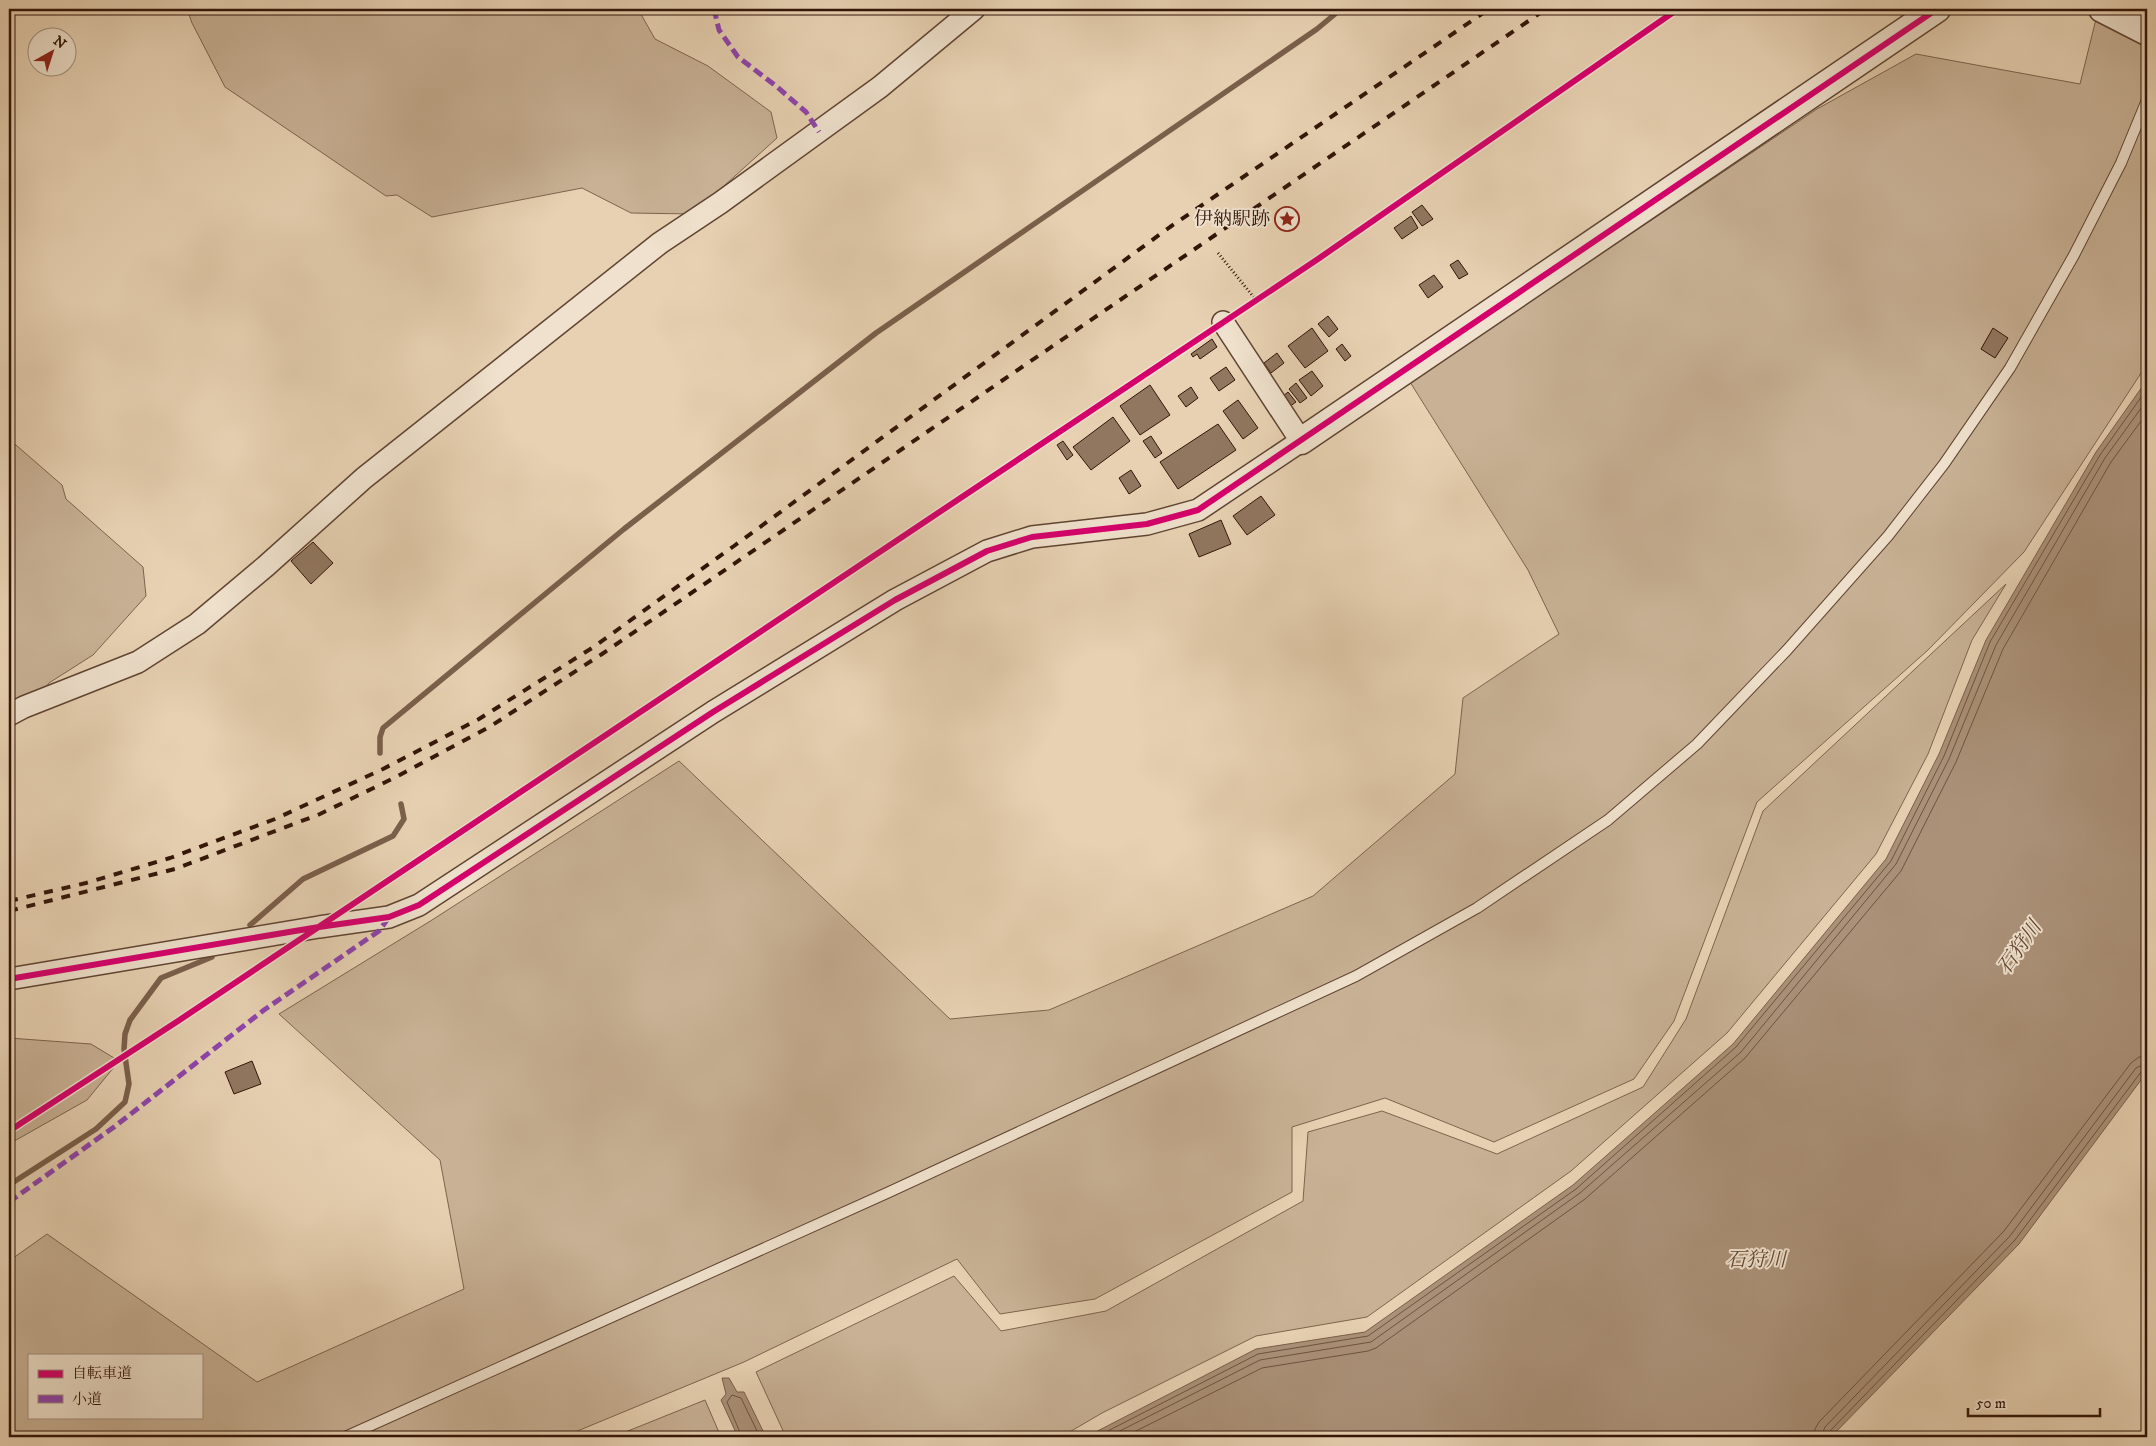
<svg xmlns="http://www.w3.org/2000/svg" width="2156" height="1446" font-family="'IM FELL DW Pica','Noto Serif JP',serif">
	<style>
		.green { fill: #c8b195; stroke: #7e634e; fill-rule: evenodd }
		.water { fill: #aa9178; stroke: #7a5f4b }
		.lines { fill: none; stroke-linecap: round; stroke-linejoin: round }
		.shore { stroke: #6e5340; stroke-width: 1 }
		.stream { stroke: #7a5f4b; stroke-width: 5.5 }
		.building { fill: #917760; stroke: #331508 }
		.service-casing { stroke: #604432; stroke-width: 12 }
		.minor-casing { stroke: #604432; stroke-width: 24 }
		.tertiary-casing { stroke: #604432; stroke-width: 29 }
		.path { stroke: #331508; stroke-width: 3; stroke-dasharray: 1 2.5; stroke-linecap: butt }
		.service { stroke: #efe1cd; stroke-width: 10 }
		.minor { stroke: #efe1cd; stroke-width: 21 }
		.tertiary { stroke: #efe1cd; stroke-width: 26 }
		.rail { stroke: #331508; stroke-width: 4; stroke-dasharray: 9 9; stroke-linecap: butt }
		.quiet { stroke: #8e44ad; stroke-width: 5; stroke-dasharray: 10 5; stroke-linecap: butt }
		.cycleway-casing { stroke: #efe1cd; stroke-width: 9 }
		.cycleway { stroke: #d6006c; stroke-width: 6 }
		.labels { text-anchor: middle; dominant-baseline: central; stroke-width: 4; stroke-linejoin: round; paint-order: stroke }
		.poi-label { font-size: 19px; fill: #331508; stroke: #efe1cd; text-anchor: end }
		.water-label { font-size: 20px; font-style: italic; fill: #634735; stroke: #efe1cd }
	</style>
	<rect width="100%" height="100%" fill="#e7d1b2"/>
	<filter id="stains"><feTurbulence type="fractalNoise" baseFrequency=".004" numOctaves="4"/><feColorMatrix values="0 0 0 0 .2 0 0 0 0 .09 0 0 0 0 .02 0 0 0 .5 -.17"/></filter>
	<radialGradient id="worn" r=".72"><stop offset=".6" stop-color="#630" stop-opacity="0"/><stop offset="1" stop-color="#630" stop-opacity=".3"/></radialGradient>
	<path class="green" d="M187 9H638L655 39 708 66 771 112 777 138 693 214 631 213 582 188 432 217 397 195 386 196 225 87 192 23Z
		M2110 9H2147V364L2024 552 1928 650 1757 802 1674 1021 1634 1079 1494 1142 1385 1098 1292 1127V1192L1095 1299 1000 1314 957 1259 744 1362 563 1437H9V1261L47 1234 257 1382 464 1289 440 1160 279 1014 432 920 679 761 950 1019 1049 1010 1313 896 1455 774 1463 698 1559 634 1528 570 1410 382 1817 109 1916 54 2080 84 2096 19ZM29 1355H201V1417H29Z
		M9 439 62 485 66 499 143 567 146 596 93 655 49 683 33 703 9 710Z
		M2006 584 1972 640 1928 754 1876 854 1727 1033 1571 1171 1367 1317 1256 1336 1102 1413 1061 1437H786L756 1372 954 1276 1001 1331 1106 1311 1303 1201 1308 1132 1382 1111 1497 1154 1643 1087 1686 1019 1763 811Z
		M9 1038 91 1044 119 1061 87 1100 9 1144Z
		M705 1400 721 1437H613Z"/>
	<path class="water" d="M2147 380V1072L2019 1244 1831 1437H1086L1256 1349 1365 1332 1573 1185 1733 1044 1886 859 1939 754 1986 640 2096 452Z
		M722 1378H729L737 1392H744L766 1437H738L721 1400 726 1394Z"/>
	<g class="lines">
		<path class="shore" d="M742 1437 727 1402 732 1395 741 1398 760 1437
			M1096 1437 1258 1354 1368 1336 1576 1189 1736 1047 1891 861 1944 756 1990 642 2100 455 2147 389
			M1108 1437 1260 1360 1371 1342 1580 1193 1741 1052 1896 864 1949 759 1996 645 2105 458 2147 400
			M1124 1437 1262 1368 1368 1351 1376 1348 1585 1199 1745 1058 1901 871 1956 762 2003 649 2111 462 2147 413
			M1814 1437 1815 1429 1819 1422 2004 1231 2131 1063 2139 1057 2147 1056
			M1821 1437 1825 1427 2010 1236 2136 1068 2147 1063
			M1828 1437 1829 1432 2015 1240 2141 1072 2147 1070"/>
		<path class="stream" d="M380 753V737L383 728 624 529 876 333 1317 29 1335 14 1336 9
			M250 925 303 879 393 836 404 819 401 804
			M9 1185 96 1129 125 1102 129 1084 124 1049 125 1034 130 1020 161 978 212 957"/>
	</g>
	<path class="building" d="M1422 205 1433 219 1422 226 1412 212Z
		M1411 216 1418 228 1402 239 1394 228Z
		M1458 260 1468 274 1459 279 1450 265Z
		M1434 275 1443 287 1428 298 1419 285Z
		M1328 316 1338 329 1329 337 1318 324Z
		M1312 328 1328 351 1305 368 1288 346Z
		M1993 328 2008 338 1995 358 1981 349Z
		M1212 339 1217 347 1200 359 1197 354 1193 357 1191 354Z
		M1342 344 1351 356 1345 361 1336 349Z
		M1277 353 1284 363 1271 373 1264 363Z
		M1226 367 1235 380 1219 391 1210 378Z
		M1312 371 1323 386 1311 396 1299 380Z
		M1296 383 1307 398 1300 403 1289 389Z
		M1150 385 1170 415 1140 435 1120 406Z
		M1191 387 1198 398 1186 407 1178 396Z
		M1288 392 1296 402 1289 407 1282 397Z
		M1238 400 1258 428 1243 439 1223 411Z
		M1113 417 1130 441 1091 470 1073 447Z
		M1218 424 1236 450 1178 489 1160 462Z
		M1151 436 1162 453 1155 458 1143 441Z
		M1063 441 1073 455 1067 460 1057 445Z
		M1131 470 1141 486 1129 494 1119 478Z
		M1261 496 1275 515 1247 535 1233 516Z
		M1221 520 1231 544 1199 557 1189 534Z
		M313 542 333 563 311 584 291 561Z
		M252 1061 261 1084 234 1094 225 1072Z"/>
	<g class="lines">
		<defs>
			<path id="service" d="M345 1437 887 1193 1356 976 1477 908 1608 820 1697 744 1787 650 1888 536 1944 464 2010 368 2074 255 2121 163 2147 100"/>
			<path id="minor" d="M9 715 24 707 138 662 197 624 266 566 364 478 660 243 720 203 880 87 974 9
				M9 979 319 927 389 917 419 905 713 712 895 600 987 551 1032 537 1147 524 1198 510 1301 441 1223 322"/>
			<path id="tertiary" d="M2102 9 2147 32
				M1301 441 1937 9"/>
		</defs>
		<use href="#service" class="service-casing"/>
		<use href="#minor" class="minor-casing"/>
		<use href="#tertiary" class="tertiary-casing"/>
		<path class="path" d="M1218 253 1256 300"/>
		<use href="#service" class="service"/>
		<use href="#minor" class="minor"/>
		<use href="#tertiary" class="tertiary"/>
		<path class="rail" d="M9 901 86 883 170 858 275 819 383 769 479 719 592 648 734 546 1170 227 1489 9
			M9 911 175 869 320 814 394 778 491 726 602 654 1546 9"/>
		<path class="quiet" d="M714 9 719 30 738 57 776 86 806 112 819 132
			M9 1202 114 1127 264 1010 379 931 389 917"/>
		<defs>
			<path id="cycleway" d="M9 979 319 927 389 917 419 905 713 712 895 600 987 551 1032 537 1147 524 1198 510 1937 9
				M9 1131 178 1021 1318 259 1678 9"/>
		</defs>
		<use href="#cycleway" class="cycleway-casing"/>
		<use href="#cycleway" class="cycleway"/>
	</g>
	<defs>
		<symbol id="sight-ring" viewBox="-11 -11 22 22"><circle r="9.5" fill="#efe1cd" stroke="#8f2418" stroke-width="1.5"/><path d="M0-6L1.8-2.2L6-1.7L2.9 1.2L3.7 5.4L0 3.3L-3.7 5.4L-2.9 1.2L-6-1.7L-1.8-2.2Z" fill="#8f2418"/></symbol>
	</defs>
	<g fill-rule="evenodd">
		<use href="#sight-ring" x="1273" y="205" width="28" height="28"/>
	</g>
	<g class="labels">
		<g class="poi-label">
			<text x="1270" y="219">伊納駅跡</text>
		</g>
		<g class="water-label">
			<text transform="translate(2020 948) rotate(-55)">石狩川</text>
			<text x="1756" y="1260">石狩川</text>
		</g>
	</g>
	<rect width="2156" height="1446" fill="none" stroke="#e7d1b2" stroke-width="30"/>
	<rect x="10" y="10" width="2136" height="1426" fill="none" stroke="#331508" stroke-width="2.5"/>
	<rect x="15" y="15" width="2126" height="1416" fill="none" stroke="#331508"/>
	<rect x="28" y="1354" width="175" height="65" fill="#efe1cd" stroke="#a48f7e"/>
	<rect x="38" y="1370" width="25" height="8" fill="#d6006c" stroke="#a48f7e"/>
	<text x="72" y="1378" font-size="15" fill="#331508">自転車道</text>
	<rect x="38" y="1395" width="25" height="8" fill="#8e44ad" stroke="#a48f7e"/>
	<text x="72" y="1404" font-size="15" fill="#331508">小道</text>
	<g transform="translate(52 52) rotate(39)"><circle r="24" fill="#efe1cd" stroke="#a48f7e"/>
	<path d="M0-4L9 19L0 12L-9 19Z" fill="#8f2418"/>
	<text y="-8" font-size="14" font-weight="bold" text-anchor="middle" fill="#331508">N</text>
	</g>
	<path d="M1968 1408v8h132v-8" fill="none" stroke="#331508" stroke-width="2.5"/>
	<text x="1976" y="1408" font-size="15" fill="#331508" stroke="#efe1cd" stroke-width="4" paint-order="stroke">50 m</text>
	<rect width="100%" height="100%" filter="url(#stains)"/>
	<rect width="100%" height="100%" fill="url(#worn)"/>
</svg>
